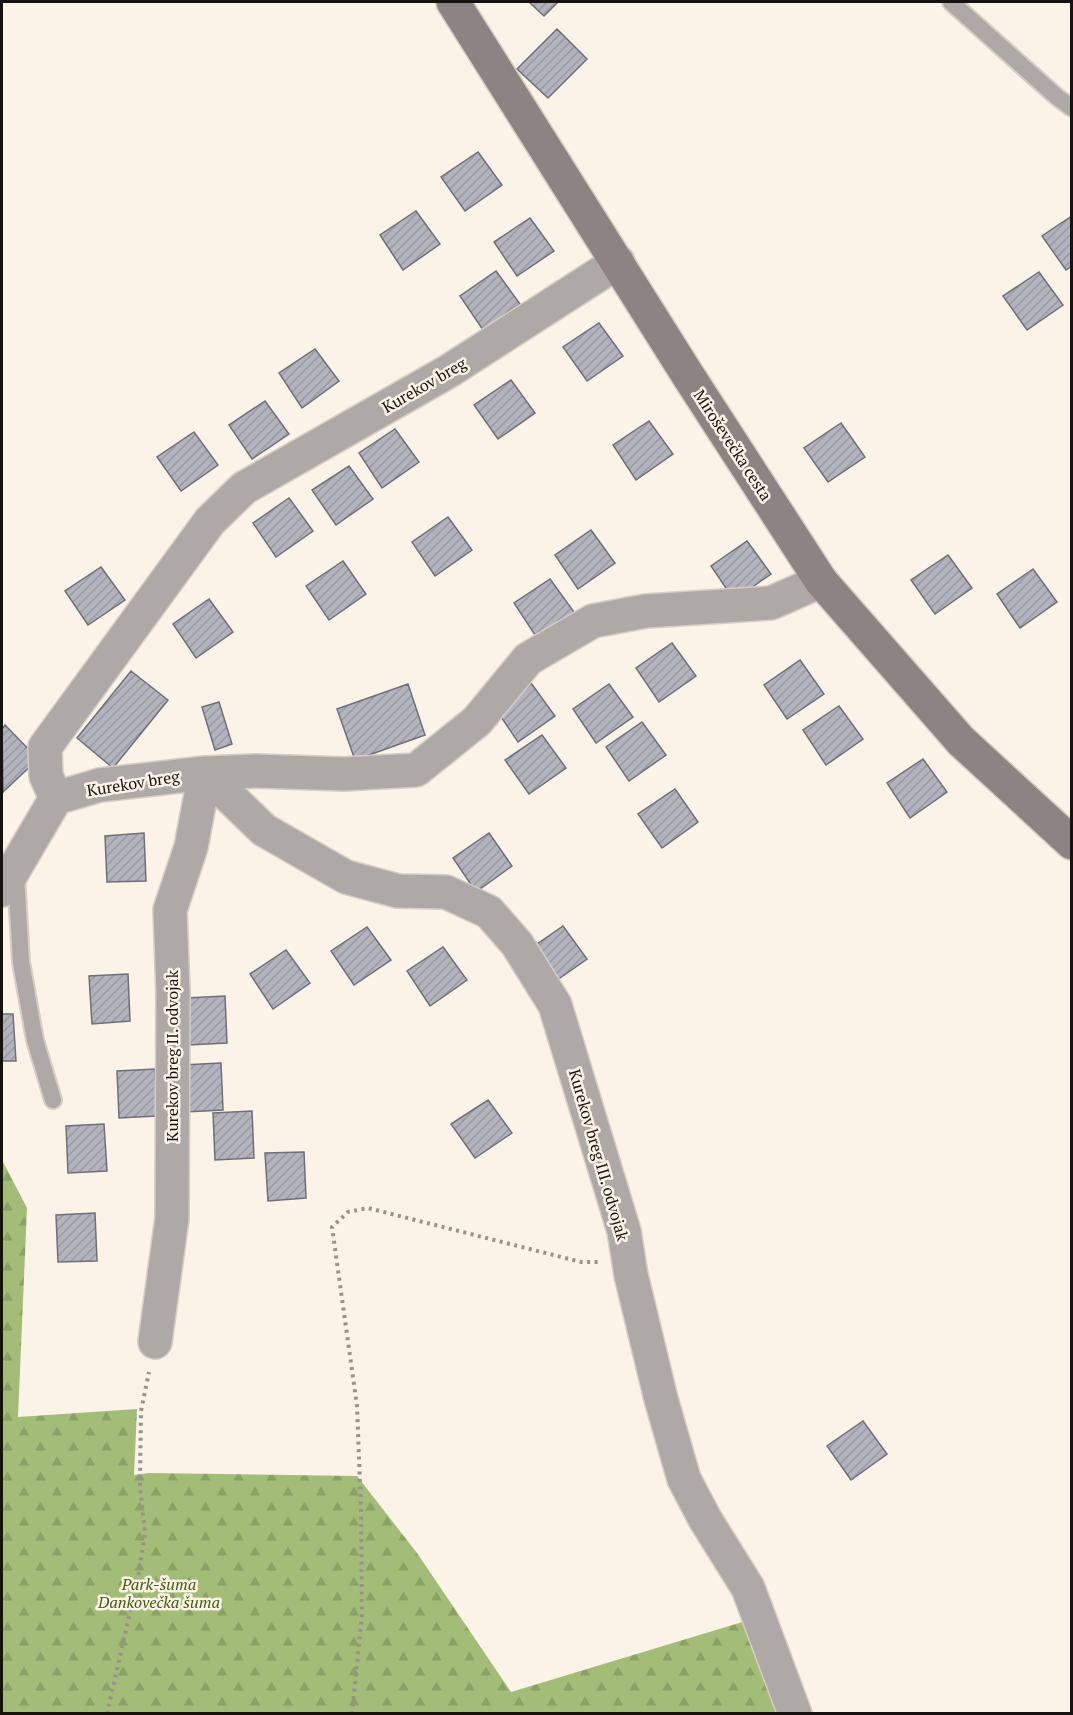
<svg xmlns="http://www.w3.org/2000/svg" width="1073" height="1715" font-family="'PT Serif',serif">
	<style>
		.forest { fill: url(#forest-firs) }
		.building { fill: url(#building-hatch); stroke: #6f6f79; stroke-width: 1.5 }
		.lines { fill: none; stroke-linecap: round; stroke-linejoin: round }
		.lane-casing { stroke: #d6cec5; stroke-width: 20 }
		.street-casing { stroke: #d6cec5; stroke-width: 36 }
		.secondary-casing { stroke: #d6cec5; stroke-width: 36 }
		.path { stroke: #99928b; stroke-width: 4; stroke-dasharray: 3 4.5; stroke-linecap: butt }
		.lane { stroke: #aea8a7; stroke-width: 16 }
		.street { stroke: #aea8a7; stroke-width: 33 }
		.secondary { stroke: #8c8382; stroke-width: 33 }
		.labels { text-anchor: middle; dominant-baseline: central; stroke-width: 5; stroke-linejoin: round; paint-order: stroke }
		.street-label { font-size: 16px; fill: #15120f; stroke: #fbf2e8 }
		.park-label { font-size: 16px; font-style: italic; fill: #455b0f; stroke: #fbf2e8 }
	</style>
	<defs>
		<pattern id="forest-firs" width="22" height="20" patternUnits="userSpaceOnUse" patternTransform="scale(1.5)"><rect width="22" height="20" fill="#a3bc77"/><path d="M5 1l3.5 6h-7zM16 11l3.5 6h-7z" fill="#8ba166"/></pattern>
		<pattern id="building-hatch" width="6" height="6" patternUnits="userSpaceOnUse" patternTransform="scale(1.5)"><rect width="6" height="6" fill="#b3b3be"/><path d="M-1 1l2-2M0 6l6-6M5 7l2-2" fill="none" stroke="#9999a2"/></pattern>
	</defs>
	<rect width="100%" height="100%" fill="#fbf2e8"/>
	<path class="forest" d="M2 1160 27 1208 18 1417 137 1409 134 1475 149 1473 357 1476 417 1553 511 1692 749 1620 782 1713H2Z"/>
	<path class="building" d="M529 2H558L544 16Z
		M557 29 587 59 548 98 517 69Z
		M478 152 502 185 465 211 441 177Z
		M416 211 440 244 403 270 380 235Z
		M1072 216V266L1066 270 1042 236Z
		M530 218 554 251 517 276 494 242Z
		M496 271 520 304 483 330 460 296Z
		M1039 272 1063 305 1027 330 1003 296Z
		M599 323 623 356 587 381 563 347Z
		M315 349 339 381 302 408 279 373Z
		M511 380 535 413 498 439 474 405Z
		M265 401 289 434 252 459 229 425Z
		M649 421 673 454 636 480 613 445Z
		M841 423 865 457 828 482 804 448Z
		M395 429 419 462 382 488 359 453Z
		M194 432 218 465 181 491 157 457Z
		M349 466 373 499 336 525 312 490Z
		M289 498 313 531 276 557 253 523Z
		M448 517 472 550 435 576 412 542Z
		M591 530 615 563 578 589 555 555Z
		M747 541 771 574 734 600 711 566Z
		M948 555 972 588 935 614 911 580Z
		M343 561 366 594 329 620 306 586Z
		M101 567 125 600 88 625 65 591Z
		M1033 569 1057 602 1020 628 997 594Z
		M550 579 574 612 537 638 514 603Z
		M209 599 233 632 196 658 173 624Z
		M672 643 696 676 659 702 636 668Z
		M800 660 824 694 787 719 764 685Z
		M131 671 168 700 113 768 77 738Z
		M531 683 555 716 518 742 495 708Z
		M408 684 425 735 355 760 337 709Z
		M609 684 633 717 596 743 573 709Z
		M219 702 232 744 215 750 202 707Z
		M839 706 863 739 826 765 803 730Z
		M642 722 666 755 629 781 606 747Z
		M5 725 38 759 3 792 2 729Z
		M542 735 566 768 529 794 505 760Z
		M923 759 947 792 910 818 887 783Z
		M675 789 698 822 662 848 638 814Z
		M144 833 146 881 107 882 105 836Z
		M489 833 512 866 476 892 453 858Z
		M563 926 587 959 550 985 527 951Z
		M367 927 391 960 354 985 331 951Z
		M443 947 467 980 430 1006 407 971Z
		M286 950 310 983 273 1009 250 974Z
		M128 974 130 1021 92 1024 89 976Z
		M225 996 227 1043 188 1045 186 998Z
		M2 1014H13L16 1061H2Z
		M221 1063 223 1110 185 1112 182 1065Z
		M155 1069 157 1116 119 1118 117 1071Z
		M488 1100 512 1133 475 1158 451 1124Z
		M252 1111 254 1158 215 1160 213 1113Z
		M104 1124 107 1171 68 1173 66 1126Z
		M304 1152 306 1198 268 1201 265 1153Z
		M95 1213 97 1261 58 1262 56 1215Z
		M863 1421 887 1454 851 1480 827 1446Z"/>
	<g class="lines">
		<defs>
			<path id="lane" d="M951 2 1057 97 1072 108
				M16 875 21 962 35 1040 53 1100"/>
			<path id="street" d="M205 773 264 830 346 877 398 891 446 892 489 912 517 944 555 1005 624 1231 631 1275 661 1399 684 1479 705 1519 748 1588 795 1714
				M56 798 100 785 205 773 256 771 344 774 416 770 477 721 528 659 593 621 646 611 771 603 821 581
				M56 798 46 776 45 747 210 521 244 488 449 371 618 262
				M2 890 56 798
				M155 1342 172 1218 173 992 170 910 191 847 205 773"/>
			<path id="secondary" d="M453 2 689 377 821 581 961 741 1072 843"/>
		</defs>
		<use href="#lane" class="lane-casing"/>
		<use href="#street" class="street-casing"/>
		<use href="#secondary" class="secondary-casing"/>
		<path class="path" d="M107 1714 139 1572 145 1534 140 1485 141 1411 149 1372
			M352 1714 362 1615 361 1510 357 1406 332 1227 348 1212 368 1208 581 1262H598"/>
		<use href="#lane" class="lane"/>
		<use href="#street" class="street"/>
		<use href="#secondary" class="secondary"/>
	</g>
	<g class="labels">
		<g class="street-label">
			<text transform="translate(424 385) rotate(-30)">Kurekov breg</text>
			<text transform="translate(733 445) rotate(57)">Miroševečka cesta</text>
			<text transform="translate(133 783) rotate(-9)">Kurekov breg</text>
			<text transform="translate(172 1056) rotate(-90)">Kurekov breg II. odvojak</text>
			<text transform="translate(599 1155) rotate(74)">Kurekov breg III. odvojak</text>
		</g>
		<g class="park-label">
			<text x="159" y="1584">Park-šuma<tspan x="159" dy="18">Dankovečka šuma</tspan></text>
		</g>
	</g>
	<rect width="1073" height="1715" fill="none" stroke="#15120f" stroke-width="6"/>
</svg>
